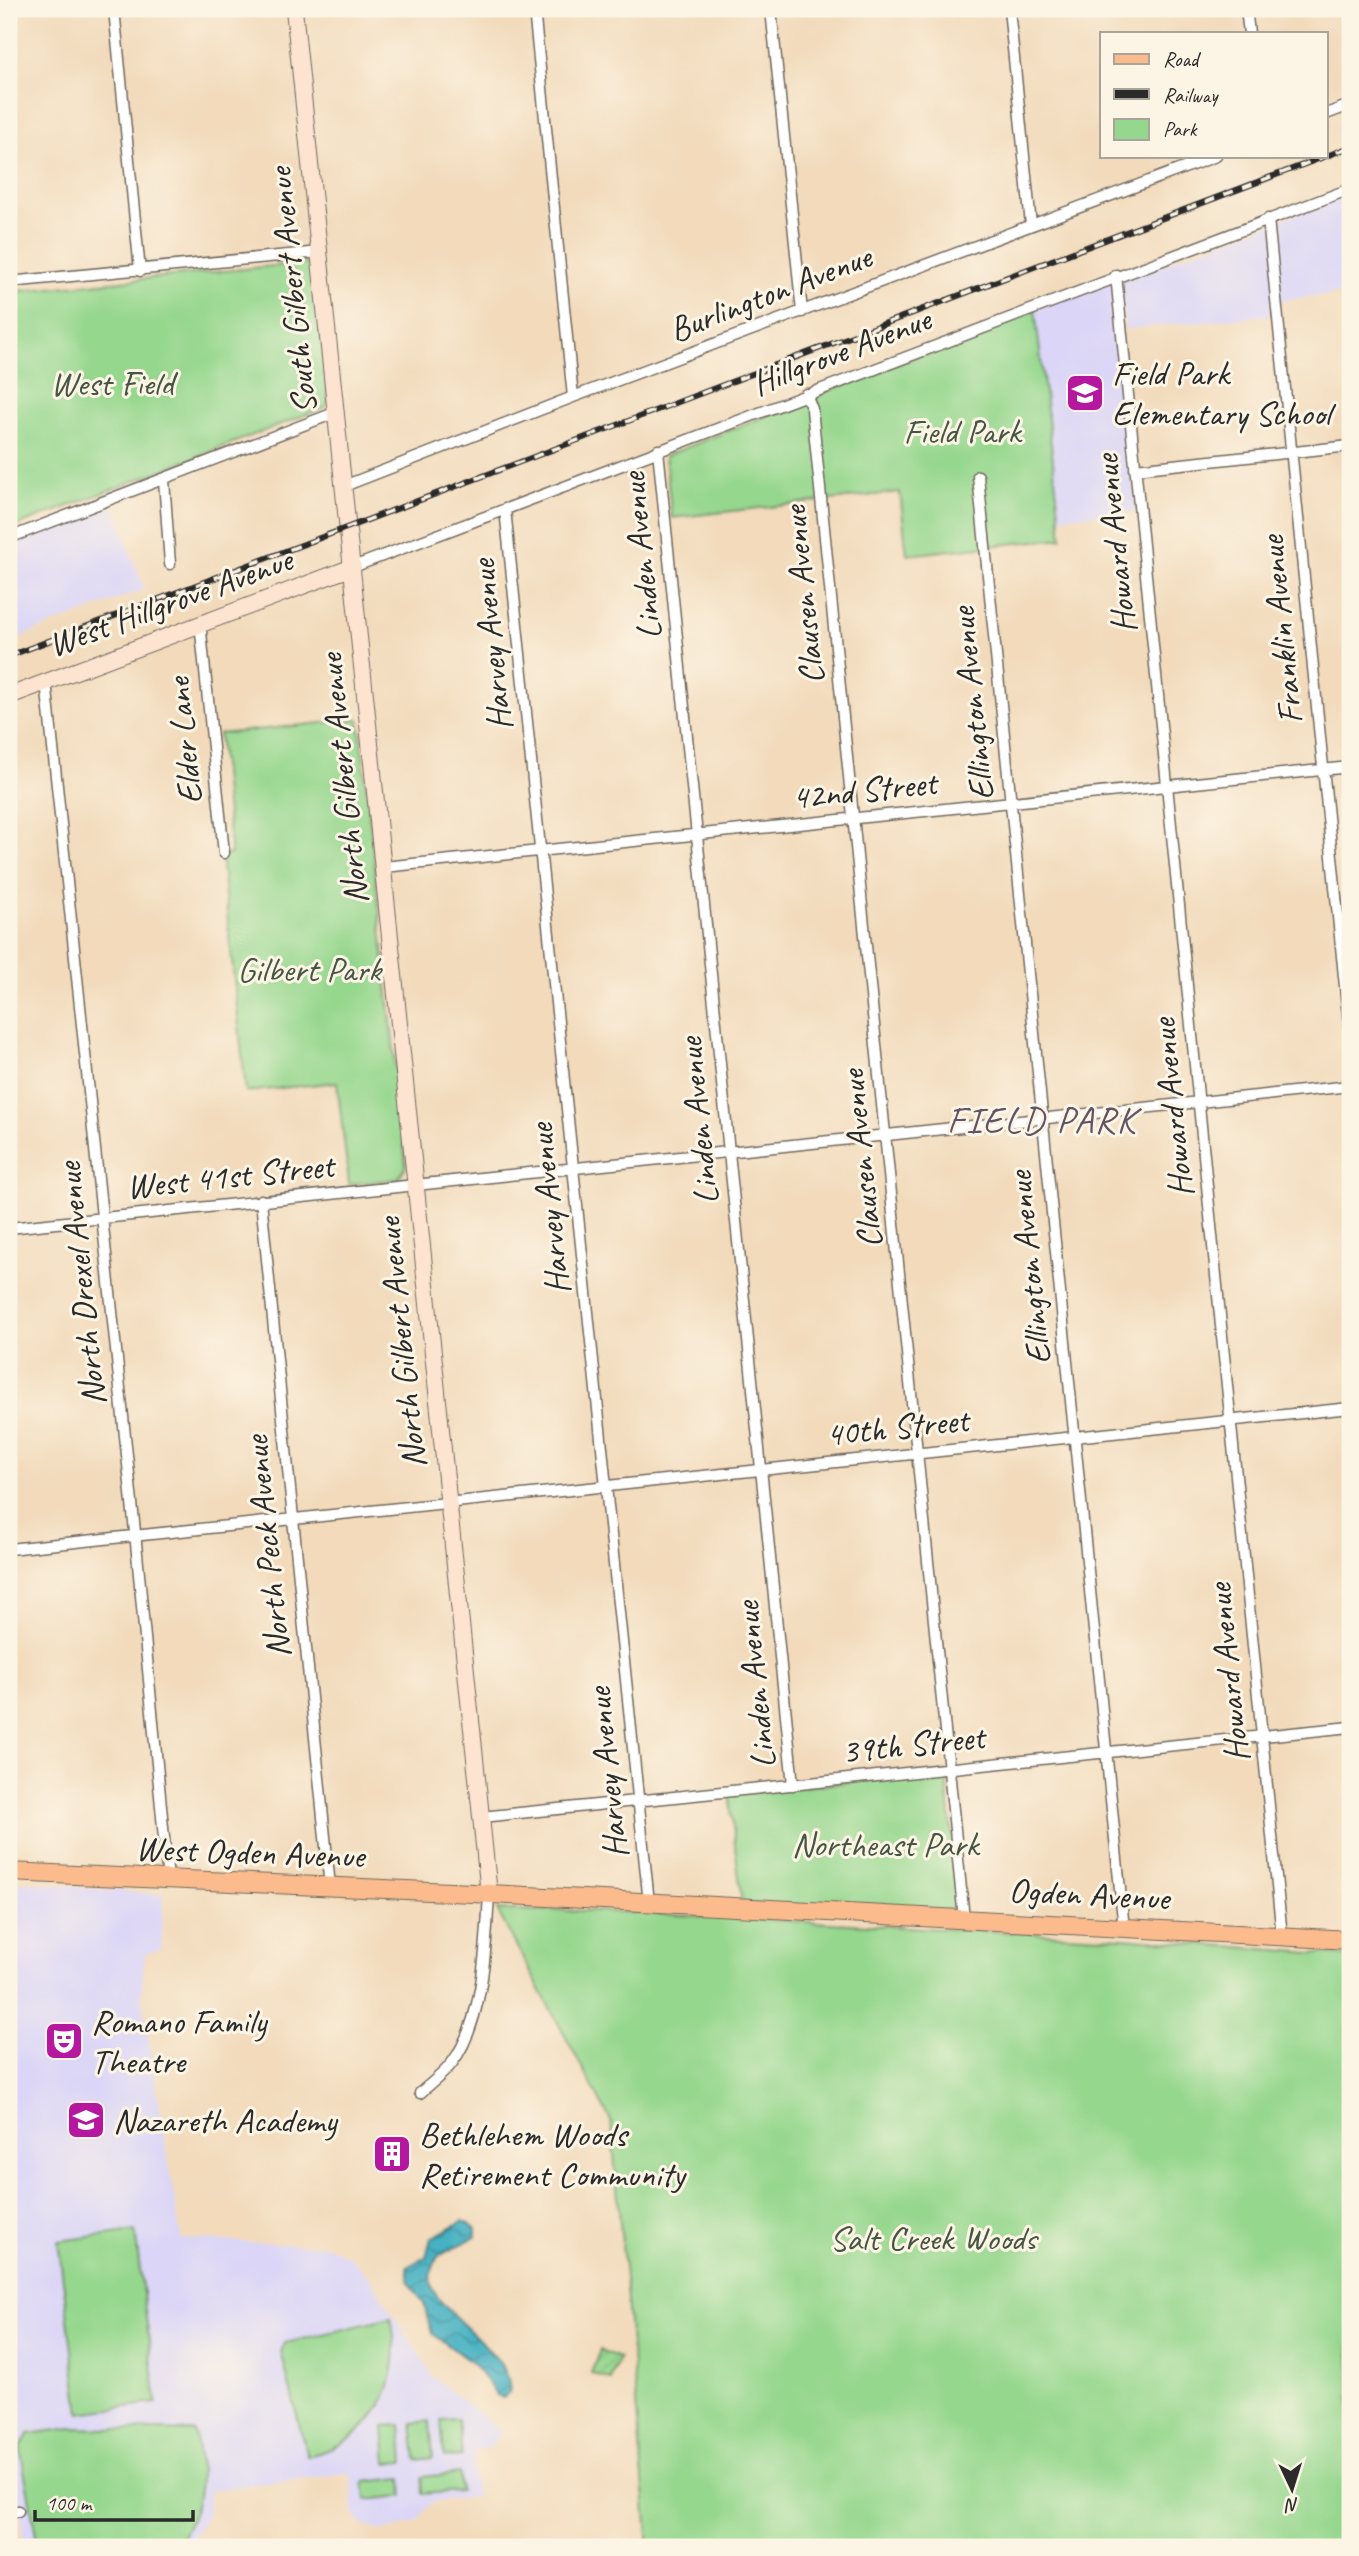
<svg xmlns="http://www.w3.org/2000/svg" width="1359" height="2556" font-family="Caveat,sans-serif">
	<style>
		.built { fill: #dbd6f7 }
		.park { fill: #96d78e; stroke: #60815c; stroke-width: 2 }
		.garden { fill: url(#garden-furrows); stroke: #60815c; stroke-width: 2 }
		.water { fill: url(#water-waves); stroke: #386e76; stroke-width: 2 }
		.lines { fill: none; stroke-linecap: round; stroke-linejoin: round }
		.street-casing { stroke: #71685d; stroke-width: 13 }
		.secondary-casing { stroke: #71685d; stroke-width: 18 }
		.primary-casing { stroke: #71685d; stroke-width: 20 }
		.street { stroke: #fff; stroke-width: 10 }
		.secondary { stroke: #fde4d1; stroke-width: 16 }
		.primary { stroke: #fbbb8d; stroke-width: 18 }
		.rail-casing { stroke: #2b2b2b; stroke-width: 6 }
		.rail { stroke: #fcf5e5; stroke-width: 3.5; stroke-dasharray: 10; stroke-linecap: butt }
		.labels { text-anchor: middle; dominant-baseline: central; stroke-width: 6; stroke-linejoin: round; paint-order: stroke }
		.street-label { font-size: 35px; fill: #2b2b2b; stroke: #fcf5e5 }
		.poi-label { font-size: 35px; fill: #2b2b2b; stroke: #fcf5e5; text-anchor: start }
		.park-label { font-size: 35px; fill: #465644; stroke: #fcf5e5 }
		.neighbourhood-label { font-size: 37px; letter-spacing: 2px; fill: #625465; stroke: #fcf5e5 }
	</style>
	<defs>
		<pattern id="garden-furrows" width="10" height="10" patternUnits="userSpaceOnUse" patternTransform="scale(1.75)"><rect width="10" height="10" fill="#96d78e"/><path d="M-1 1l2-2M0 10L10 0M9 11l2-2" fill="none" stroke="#81b97b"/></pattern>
		<pattern id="water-waves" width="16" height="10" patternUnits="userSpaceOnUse" patternTransform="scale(1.75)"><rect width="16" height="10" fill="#45b1c2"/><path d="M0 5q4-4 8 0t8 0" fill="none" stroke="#3a909e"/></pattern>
	</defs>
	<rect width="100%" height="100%" fill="#fcf5e5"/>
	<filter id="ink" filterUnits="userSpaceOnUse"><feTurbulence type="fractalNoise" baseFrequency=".0143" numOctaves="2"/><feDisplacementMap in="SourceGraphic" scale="14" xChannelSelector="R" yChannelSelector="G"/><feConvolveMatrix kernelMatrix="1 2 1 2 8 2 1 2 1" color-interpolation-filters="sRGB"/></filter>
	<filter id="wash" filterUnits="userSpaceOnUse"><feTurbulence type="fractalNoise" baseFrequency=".00686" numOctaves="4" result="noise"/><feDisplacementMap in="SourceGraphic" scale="28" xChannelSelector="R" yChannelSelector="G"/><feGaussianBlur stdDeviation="1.57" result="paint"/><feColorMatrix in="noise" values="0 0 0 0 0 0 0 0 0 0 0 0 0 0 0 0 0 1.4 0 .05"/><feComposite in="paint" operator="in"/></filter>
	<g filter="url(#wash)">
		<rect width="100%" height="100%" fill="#f2dabb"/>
		<path class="built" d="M1350 194V292L1270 302 1271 315 1125 329 1121 280Z
			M1113 280 1136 511 1060 517 1035 309Z
			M113 506 144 589 9 641V547Z
			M9 1881 164 1895 161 1948 145 1955 141 1994 181 2239 328 2246 352 2259 372 2281 433 2377 501 2432 488 2449 480 2448 474 2451 476 2458 472 2466 476 2497 435 2501 426 2508 417 2522 383 2531 362 2525 353 2512 351 2473 210 2490 207 2513 188 2547H24L9 2409Z"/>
		<path class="park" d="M305 263 315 271 328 400 326 407 9 529V292Z
			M1035 309 1062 538 907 555 900 492 672 518 665 456Z
			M359 719 406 1166 398 1179 349 1184 337 1082 246 1092 221 856 231 854 219 734Z
			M946 1772 959 1913 742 1904 729 1794Z
			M497 1910 596 1911 1122 1938 1350 1956V2547H649L611 2121Z
			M135 2231 157 2403 80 2413 58 2241Z
			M391 2318C405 2384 375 2441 307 2456L281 2351 285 2343Z
			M458 2419 462 2456 444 2457 441 2420Z
			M430 2421 433 2458 416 2460 412 2423Z
			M401 2425 404 2462 387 2463 384 2426Z
			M72 2428 194 2431C205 2474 202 2511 175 2547H38L20 2447 29 2434Z
			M459 2473 460 2491 423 2494 422 2477Z
			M402 2478 403 2496 366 2500 364 2482Z"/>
		<path class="garden" d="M600 2350 619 2358 611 2380 591 2373Z"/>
		<path class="water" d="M463 2221 476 2228V2237L438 2256C433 2265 429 2276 432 2287 443 2317 517 2358 509 2393L503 2398 497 2395 473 2364 432 2333 424 2304 409 2282 407 2267 426 2257 431 2238Z"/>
	</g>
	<g filter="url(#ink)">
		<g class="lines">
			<defs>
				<path id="street" d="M114 9 140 271
					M534 9 573 397
					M771 9 802 312
					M1009 9 1031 225
					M1246 9 1249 33
					M1326 114 1350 105
					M1268 219 1350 1036
					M1116 275 1282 1936
					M9 282 320 252
					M806 394 812 409 964 1919
					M658 450 793 1785
					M1135 469 1350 446
					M978 476 1124 1929
					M164 480 170 564
					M344 486 573 397 1216 156
					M505 509 649 1903
					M9 538 337 412
					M353 567 1350 189
					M200 623 224 853
					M46 681 134 1522 168 1880
					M384 867 1350 767
					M261 1200 330 1887
					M9 1228 1350 1086
					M9 1549 1350 1408
					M481 1817 1350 1727
					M420 2093C431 2083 444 2074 452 2063 484 2020 486 1945 489 1894
					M9 2512 18 2511"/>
				<path id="secondary" d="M294 9 489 1894
					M9 696 353 567"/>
				<path id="primary" d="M9 1872 473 1893 1350 1940"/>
			</defs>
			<use href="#street" class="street-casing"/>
			<use href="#secondary" class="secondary-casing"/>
			<use href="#primary" class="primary-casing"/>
			<use href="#street" class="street"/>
			<use href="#secondary" class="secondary"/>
			<use href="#primary" class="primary"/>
			<defs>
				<path id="rail" d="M9 656 1350 147"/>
			</defs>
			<use href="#rail" class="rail-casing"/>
			<use href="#rail" class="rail"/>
		</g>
	</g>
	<defs>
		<symbol id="school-square" viewBox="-11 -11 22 22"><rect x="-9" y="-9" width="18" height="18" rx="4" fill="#b5179e" stroke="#fcf5e5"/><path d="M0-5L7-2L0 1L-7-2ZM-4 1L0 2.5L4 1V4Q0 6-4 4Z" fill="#fff"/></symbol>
		<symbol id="theatre-square" viewBox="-11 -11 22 22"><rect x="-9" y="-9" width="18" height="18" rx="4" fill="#b5179e" stroke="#fcf5e5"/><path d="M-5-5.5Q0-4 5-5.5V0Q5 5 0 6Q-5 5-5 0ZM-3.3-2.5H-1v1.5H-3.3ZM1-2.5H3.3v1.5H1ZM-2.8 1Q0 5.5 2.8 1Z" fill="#fff"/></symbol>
		<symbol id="building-square" viewBox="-11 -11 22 22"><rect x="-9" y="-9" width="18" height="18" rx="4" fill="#b5179e" stroke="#fcf5e5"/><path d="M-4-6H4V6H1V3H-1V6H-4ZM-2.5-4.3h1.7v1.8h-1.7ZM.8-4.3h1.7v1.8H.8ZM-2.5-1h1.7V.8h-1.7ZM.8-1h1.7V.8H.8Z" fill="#fff"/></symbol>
	</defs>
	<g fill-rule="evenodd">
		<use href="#school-square" x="1063" y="371" width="44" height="44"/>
		<use href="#theatre-square" x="42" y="2019" width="44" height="44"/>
		<use href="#school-square" x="64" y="2098" width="44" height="44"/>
		<use href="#building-square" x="370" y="2132" width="44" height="44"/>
	</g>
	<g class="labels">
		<g class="street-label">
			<text transform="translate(292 291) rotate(-96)">South Gilbert Avenue</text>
			<text transform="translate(770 293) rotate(-21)">Burlington Avenue</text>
			<text transform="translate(841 351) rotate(-21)">Hillgrove Avenue</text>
			<text transform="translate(1115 544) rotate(-96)">Howard Avenue</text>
			<text transform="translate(641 556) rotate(-96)">Linden Avenue</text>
			<text transform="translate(803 595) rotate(-96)">Clausen Avenue</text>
			<text transform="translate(170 602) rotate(-20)">West Hillgrove Avenue</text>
			<text transform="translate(1281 630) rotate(-96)">Franklin Avenue</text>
			<text transform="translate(491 645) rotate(-96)">Harvey Avenue</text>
			<text transform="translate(972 704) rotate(-96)">Ellington Avenue</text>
			<text transform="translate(184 741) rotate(-96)">Elder Lane</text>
			<text transform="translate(343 779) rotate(-96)">North Gilbert Avenue</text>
			<text transform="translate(864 790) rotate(-6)">42nd Street</text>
			<text transform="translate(1172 1108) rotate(-96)">Howard Avenue</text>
			<text transform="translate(698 1121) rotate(-96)">Linden Avenue</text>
			<text transform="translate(861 1159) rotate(-96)">Clausen Avenue</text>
			<text transform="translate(230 1176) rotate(-6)">West 41st Street</text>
			<text transform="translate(549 1209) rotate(-96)">Harvey Avenue</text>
			<text transform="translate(1029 1268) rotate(-96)">Ellington Avenue</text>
			<text transform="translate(81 1284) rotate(-96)">North Drexel Avenue</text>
			<text transform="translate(401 1343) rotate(-96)">North Gilbert Avenue</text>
			<text transform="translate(897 1427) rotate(-6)">40th Street</text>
			<text transform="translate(267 1547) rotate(-96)">North Peck Avenue</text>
			<text transform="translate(1228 1673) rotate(-96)">Howard Avenue</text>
			<text transform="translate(755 1685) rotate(-96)">Linden Avenue</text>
			<text transform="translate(913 1744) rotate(-6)">39th Street</text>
			<text transform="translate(607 1773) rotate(-96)">Harvey Avenue</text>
			<text transform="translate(250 1852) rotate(2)">West Ogden Avenue</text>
			<text transform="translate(1089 1894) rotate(3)">Ogden Avenue</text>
		</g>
		<g class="poi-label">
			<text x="1112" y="373">Field Park<tspan x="1112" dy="40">Elementary School</tspan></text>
			<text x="91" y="2021">Romano Family<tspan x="91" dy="40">Theatre</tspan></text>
			<text x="113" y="2120">Nazareth Academy</text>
			<text x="419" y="2134">Bethlehem Woods<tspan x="419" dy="40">Retirement Community</tspan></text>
		</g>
		<g class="park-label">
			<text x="112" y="383">West Field</text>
			<text x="962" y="431">Field Park</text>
			<text x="309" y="969">Gilbert Park</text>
			<text x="885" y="1844">Northeast Park</text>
			<text x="933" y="2238">Salt Creek Woods</text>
		</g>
		<g class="neighbourhood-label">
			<text x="1042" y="1119">FIELD PARK</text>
		</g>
	</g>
	<rect width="1359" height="2556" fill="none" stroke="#fcf5e5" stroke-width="35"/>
	<rect x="1100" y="32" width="228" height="126" fill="#fcf5e5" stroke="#a8a49b" stroke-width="2"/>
	<rect x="1114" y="54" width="35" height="10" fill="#fbbb8d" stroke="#a8a49b" stroke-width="2"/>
	<text x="1163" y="66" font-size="21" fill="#2b2b2b">Road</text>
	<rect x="1114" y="89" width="35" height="10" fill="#2b2b2b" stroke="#a8a49b" stroke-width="2"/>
	<text x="1163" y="102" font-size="21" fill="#2b2b2b">Railway</text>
	<rect x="1114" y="119" width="35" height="21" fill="#96d78e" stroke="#a8a49b" stroke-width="2"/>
	<text x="1163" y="136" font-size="21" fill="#2b2b2b">Park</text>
	<g transform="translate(1292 2489) rotate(176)" stroke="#fcf5e5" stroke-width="5" paint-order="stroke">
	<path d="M0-5L12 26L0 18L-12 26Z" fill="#2b2b2b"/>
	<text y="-10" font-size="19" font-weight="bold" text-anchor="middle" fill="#2b2b2b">N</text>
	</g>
	<path d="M35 2510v10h158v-10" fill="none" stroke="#2b2b2b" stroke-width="3.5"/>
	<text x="46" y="2510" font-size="21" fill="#2b2b2b" stroke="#fcf5e5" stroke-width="5" paint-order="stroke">100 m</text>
</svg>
